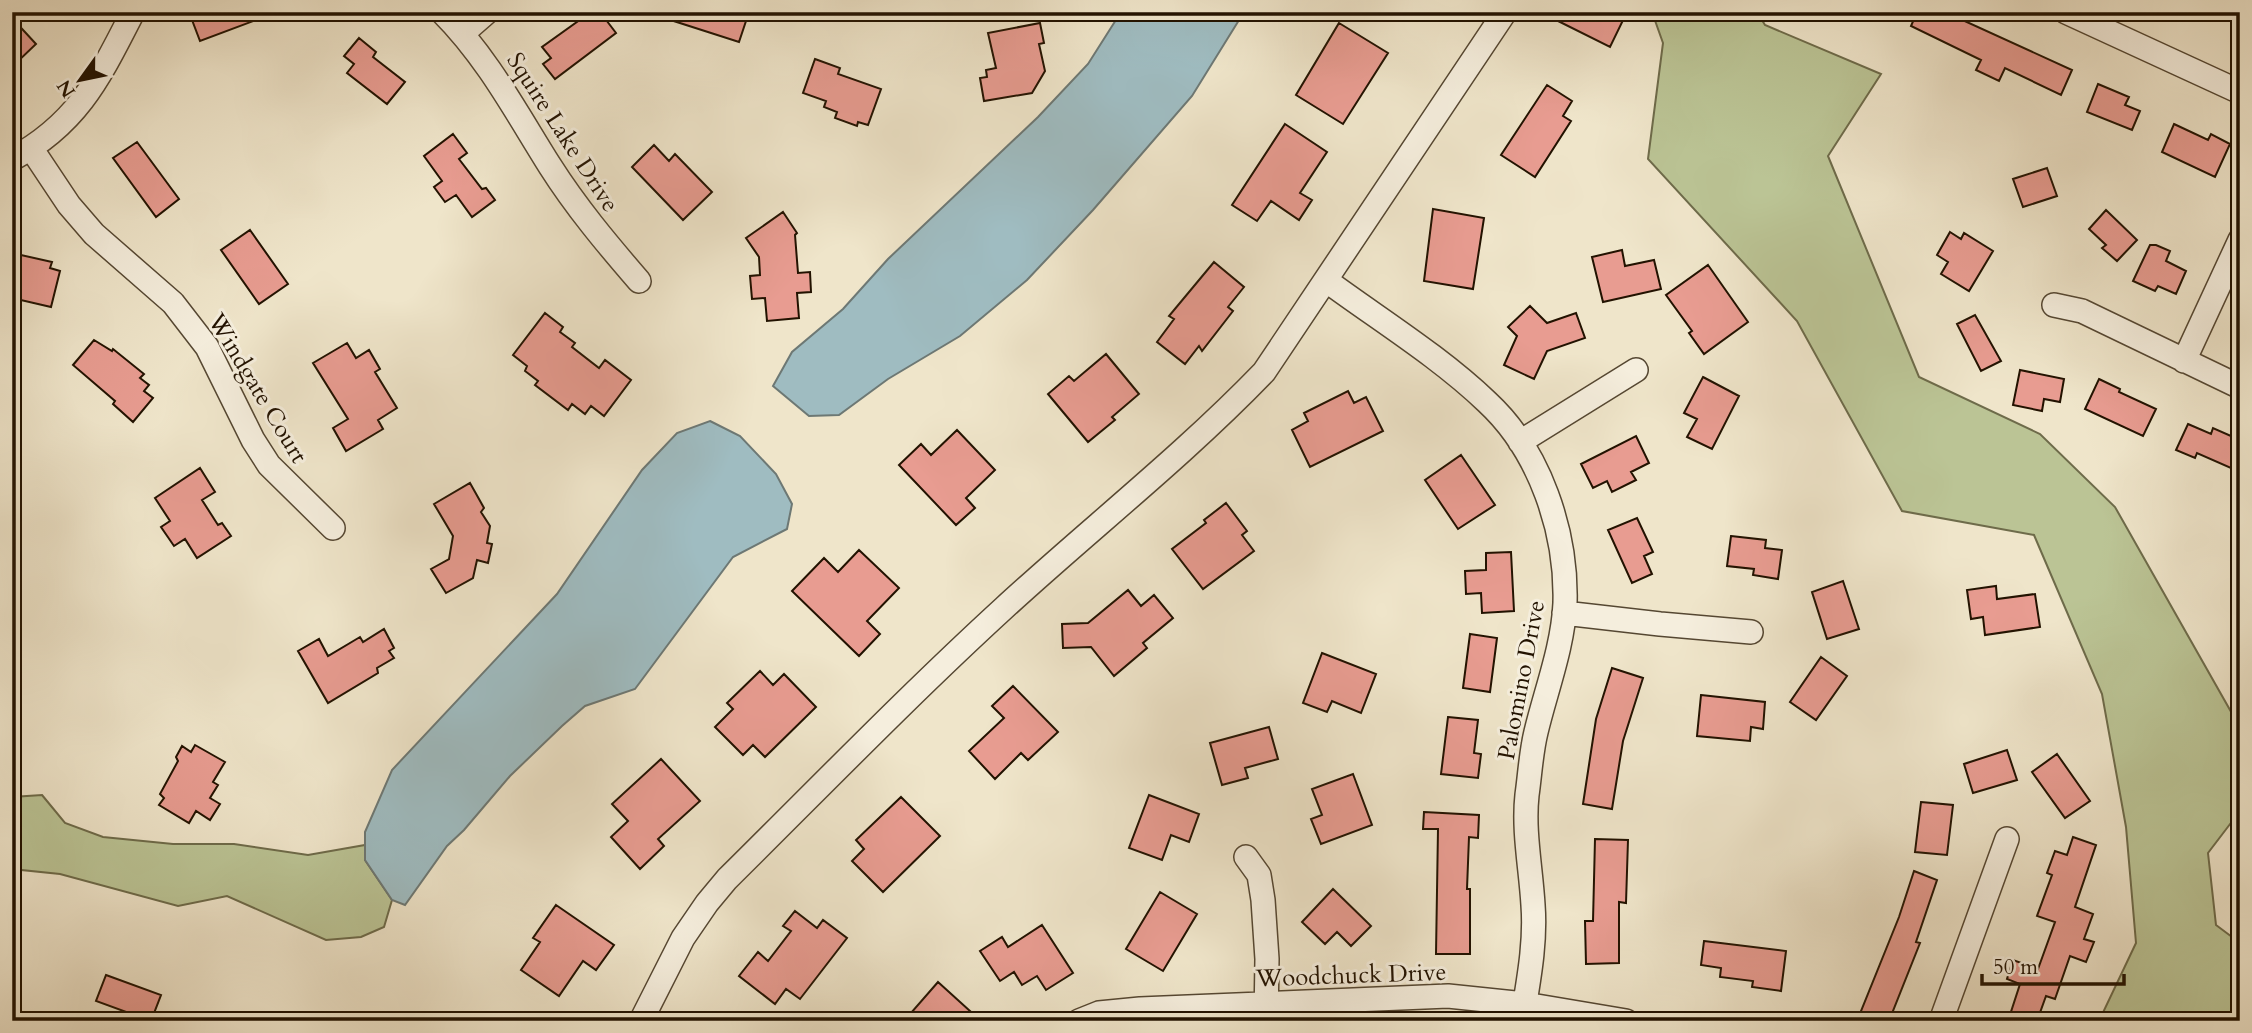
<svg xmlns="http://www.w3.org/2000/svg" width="2252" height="1033" font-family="Cardo,serif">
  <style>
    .green { fill: #bbc495; stroke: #6e6b4a; stroke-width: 2 }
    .water { fill: #9fbcc1; stroke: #6d7874; stroke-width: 2 }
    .building { fill: #e89c91; stroke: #221200; stroke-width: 2 }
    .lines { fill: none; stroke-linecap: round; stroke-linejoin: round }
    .minor-casing { stroke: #554732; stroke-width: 26 }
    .minor { stroke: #f5eedd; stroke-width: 23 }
    .labels { text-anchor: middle; stroke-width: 6; stroke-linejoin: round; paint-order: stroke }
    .street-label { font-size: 24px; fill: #221200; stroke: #f5eedd }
  </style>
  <rect width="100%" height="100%" fill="#efe5ca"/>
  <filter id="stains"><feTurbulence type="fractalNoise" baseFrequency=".00286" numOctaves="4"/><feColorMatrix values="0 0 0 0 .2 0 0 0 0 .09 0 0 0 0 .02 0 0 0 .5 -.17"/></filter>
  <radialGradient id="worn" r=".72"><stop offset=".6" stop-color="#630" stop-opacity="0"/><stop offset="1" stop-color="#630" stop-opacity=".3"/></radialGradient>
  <path class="green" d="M 1652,12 L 1757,12 L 1765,25 L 1881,74 L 1828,156 L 1919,377 L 2040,434 L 2115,507 L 2238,724 L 2240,722 L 2240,811 L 2208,853 L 2216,925 L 2240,943 L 2240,1021 L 2099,1021 L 2136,943 L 2126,827 L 2102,694 L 2034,535 L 1902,511 L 1797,321 L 1648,159 L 1663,43 Z
    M 42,795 L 65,823 L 103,837 L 173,844 L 234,844 L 308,855 L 365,845 L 365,860 L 392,900 L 384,927 L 361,937 L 326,940 L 227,896 L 178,906 L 60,874 L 12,869 L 12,797 Z"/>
  <path class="water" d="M 1121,12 L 1244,12 L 1192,96 L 1093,210 L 1027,280 L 960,336 L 888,379 L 839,415 L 809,416 L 773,386 L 792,352 L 843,309 L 888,259 L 1038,117 L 1088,64 Z
    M 710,421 L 740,436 L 776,474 L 792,504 L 787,529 L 733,557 L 635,689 L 585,706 L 562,726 L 510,776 L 464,830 L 447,846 L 405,905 L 392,900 L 365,860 L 365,832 L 392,770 L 557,594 L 642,470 L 677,433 Z"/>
  <path class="building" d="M 189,12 L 271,12 L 272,14 L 200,41 Z
    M 576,12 L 600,12 L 616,33 L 555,79 L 543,64 L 551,58 L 542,47 L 581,19 Z
    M 656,12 L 749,12 L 739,42 L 655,15 Z
    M 1540,12 L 1627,12 L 1610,47 Z
    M 1917,12 L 1945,12 L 2072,70 L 2061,95 L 2005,68 L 1999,81 L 1976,70 L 1981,60 L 1911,26 Z
    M 12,18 L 36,44 L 12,67 Z
    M 1040,23 L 1044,43 L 1039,44 L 1045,71 L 1032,93 L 984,101 L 980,78 L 987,77 L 986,70 L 996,68 L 988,33 Z
    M 1339,23 L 1388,53 L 1343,124 L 1296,95 Z
    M 359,38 L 376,52 L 373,57 L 405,82 L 387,104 L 347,73 L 354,64 L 344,56 Z
    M 815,59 L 840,68 L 838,74 L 881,89 L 868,125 L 858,122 L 857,126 L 835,118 L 837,112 L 824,107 L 826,101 L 803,93 Z
    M 2098,84 L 2129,97 L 2125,105 L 2140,111 L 2132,130 L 2087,112 Z
    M 1547,85 L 1572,101 L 1563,116 L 1571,121 L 1535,177 L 1501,155 Z
    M 1285,124 L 1327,152 L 1300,193 L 1312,200 L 1299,220 L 1271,201 L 1257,221 L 1232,205 Z
    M 2174,124 L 2208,140 L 2211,134 L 2230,144 L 2215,177 L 2162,152 Z
    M 453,134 L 467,153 L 459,159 L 482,189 L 486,188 L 495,200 L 472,217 L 456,195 L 445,202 L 434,187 L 442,181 L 424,156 Z
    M 137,142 L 179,199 L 156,217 L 113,158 Z
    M 654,145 L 669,161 L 675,154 L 712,192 L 683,220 L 632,167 Z
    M 2047,168 L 2057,196 L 2023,207 L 2013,179 Z
    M 1433,209 L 1484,218 L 1473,289 L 1424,281 Z
    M 2106,210 L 2137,240 L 2117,261 L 2102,248 L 2106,245 L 2089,229 Z
    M 783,212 L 797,233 L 795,235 L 798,273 L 810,272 L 811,292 L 797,293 L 799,318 L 767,321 L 765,298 L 752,299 L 750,276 L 760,275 L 759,257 L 746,238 Z
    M 250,230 L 288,284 L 259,304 L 221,250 Z
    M 1950,232 L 1961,239 L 1964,233 L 1993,251 L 1969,291 L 1941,274 L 1948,262 L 1937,255 Z
    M 2150,245 L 2156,245 L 2170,251 L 2166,261 L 2186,271 L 2176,294 L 2158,286 L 2155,291 L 2133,281 Z
    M 1622,250 L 1625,266 L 1654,260 L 1661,289 L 1603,302 L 1592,257 Z
    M 12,253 L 52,262 L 50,268 L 60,271 L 51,307 L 12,298 Z
    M 1214,262 L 1244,287 L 1228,307 L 1233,311 L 1202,351 L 1199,346 L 1185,364 L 1157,342 L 1174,319 L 1169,316 Z
    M 1708,265 L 1748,322 L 1704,354 L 1689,333 L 1692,331 L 1666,295 Z
    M 1530,306 L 1547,323 L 1576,313 L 1585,338 L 1547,351 L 1534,379 L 1504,365 L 1517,336 L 1508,327 Z
    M 545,313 L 563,327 L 560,332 L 575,343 L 572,347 L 599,368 L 605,360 L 631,380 L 604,416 L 591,406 L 585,414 L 572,404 L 568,410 L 535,385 L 538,381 L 525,371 L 527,366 L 513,355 Z
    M 1975,315 L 2001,361 L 1981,371 L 1957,324 Z
    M 94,340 L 112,351 L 113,349 L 144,374 L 140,378 L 149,385 L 144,391 L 153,398 L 133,422 L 113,404 L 115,401 L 73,365 Z
    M 347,343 L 356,358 L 369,350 L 380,369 L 375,372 L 397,408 L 378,420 L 383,429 L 346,451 L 333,428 L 348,419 L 313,363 Z
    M 1106,354 L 1139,394 L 1112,417 L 1115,420 L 1088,442 L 1048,394 L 1069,376 L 1074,381 Z
    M 2020,370 L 2064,379 L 2060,402 L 2044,399 L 2042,411 L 2013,405 Z
    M 1703,377 L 1739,396 L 1712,449 L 1687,437 L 1697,419 L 1684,413 Z
    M 2099,379 L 2120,389 L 2119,392 L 2156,409 L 2143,436 L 2085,409 Z
    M 1348,391 L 1354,403 L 1366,397 L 1383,431 L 1310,467 L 1292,430 L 1308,421 L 1304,413 Z
    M 2188,424 L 2211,434 L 2213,428 L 2240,440 L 2240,472 L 2197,453 L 2195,458 L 2176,450 Z
    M 957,430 L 995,470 L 966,498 L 975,508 L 956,525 L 899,465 L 921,444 L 931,455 Z
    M 1636,436 L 1649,463 L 1631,472 L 1636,480 L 1612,492 L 1607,481 L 1593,488 L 1581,464 Z
    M 1461,455 L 1495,505 L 1458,529 L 1425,480 Z
    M 200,468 L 215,492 L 202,500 L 218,525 L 222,523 L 231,536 L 197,558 L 185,539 L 174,546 L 161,527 L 170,521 L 155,498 Z
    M 470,483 L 484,508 L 481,512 L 490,526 L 487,543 L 492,544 L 488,563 L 477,560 L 473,578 L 446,593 L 431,569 L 449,559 L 453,536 L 434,504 Z
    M 1226,503 L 1247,531 L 1242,535 L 1254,551 L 1203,589 L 1172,549 L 1206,523 L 1204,520 Z
    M 1637,518 L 1653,552 L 1644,556 L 1652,574 L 1632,583 L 1608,530 Z
    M 1731,536 L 1766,540 L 1765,548 L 1782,550 L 1778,579 L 1753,575 L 1754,569 L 1727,566 Z
    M 859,550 L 899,588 L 867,621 L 880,634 L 859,656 L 792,591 L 824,558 L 838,572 Z
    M 1511,552 L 1514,611 L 1482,613 L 1481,593 L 1466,594 L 1465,571 L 1486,570 L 1486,553 Z
    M 1843,581 L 1859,629 L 1827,639 L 1812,592 Z
    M 1996,586 L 1997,599 L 2035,594 L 2040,627 L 1985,635 L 1983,617 L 1971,619 L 1967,590 Z
    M 1128,590 L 1141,606 L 1154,595 L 1173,618 L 1143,643 L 1147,648 L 1114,676 L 1091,647 L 1063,648 L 1062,624 L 1088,623 Z
    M 384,629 L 394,648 L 389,651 L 394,658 L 377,668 L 378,673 L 328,703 L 298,651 L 319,639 L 328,656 L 360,637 L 363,642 Z
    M 1470,634 L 1497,638 L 1490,692 L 1463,688 Z
    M 1322,653 L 1376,674 L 1361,713 L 1332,701 L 1327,712 L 1303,703 Z
    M 1821,657 L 1847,676 L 1816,720 L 1790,702 Z
    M 1612,668 L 1643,678 L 1623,741 L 1612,809 L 1583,804 L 1596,719 Z
    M 760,671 L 773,685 L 784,674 L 816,707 L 765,757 L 753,745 L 743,755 L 715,727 L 733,709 L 727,703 Z
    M 1013,686 L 1058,732 L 1028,760 L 1021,753 L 995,779 L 969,751 L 1004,718 L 992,706 Z
    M 1701,695 L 1765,702 L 1763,729 L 1751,727 L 1750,741 L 1697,736 Z
    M 1448,717 L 1478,720 L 1474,753 L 1481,754 L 1478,778 L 1441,774 Z
    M 1269,727 L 1278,759 L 1245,768 L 1248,778 L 1222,785 L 1210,743 Z
    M 195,745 L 225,762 L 213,782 L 218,785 L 210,798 L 220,804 L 210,820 L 196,811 L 189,823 L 159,805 L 164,798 L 160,794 L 178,761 L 176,757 L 182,746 L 191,752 Z
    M 2007,750 L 2017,780 L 1973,793 L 1964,764 Z
    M 2057,754 L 2090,801 L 2065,818 L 2032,772 Z
    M 661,759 L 700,801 L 658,839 L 664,846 L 640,869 L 611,837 L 628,821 L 612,804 Z
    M 1353,774 L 1372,825 L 1321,844 L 1311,819 L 1322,815 L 1312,789 Z
    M 1149,795 L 1199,814 L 1189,842 L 1171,835 L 1162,860 L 1129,848 Z
    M 901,797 L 940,836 L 883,892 L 852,861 L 864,849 L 856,840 Z
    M 1921,802 L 1953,805 L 1947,855 L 1915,852 Z
    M 1424,812 L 1479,815 L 1478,838 L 1469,837 L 1467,889 L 1470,889 L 1470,954 L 1436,954 L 1438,829 L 1423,829 Z
    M 2073,837 L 2096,845 L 2075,907 L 2093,914 L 2084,939 L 2094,942 L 2086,962 L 2070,956 L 2055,999 L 2046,996 L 2037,1021 L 2008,1021 L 2020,984 L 2007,979 L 2013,960 L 2038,969 L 2055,922 L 2037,916 L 2052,875 L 2047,873 L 2055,851 L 2067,855 Z
    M 1595,839 L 1628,840 L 1626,903 L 1619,902 L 1619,963 L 1586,964 L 1585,921 L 1593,921 Z
    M 1914,871 L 1937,880 L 1916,942 L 1920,943 L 1889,1021 L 1857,1021 L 1899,917 Z
    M 1333,889 L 1371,926 L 1351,946 L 1337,932 L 1325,944 L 1302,922 Z
    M 1160,892 L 1197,914 L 1163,971 L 1126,949 Z
    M 556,905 L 614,945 L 596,970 L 583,961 L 559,996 L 521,970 L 540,942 L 533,938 Z
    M 795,911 L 817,928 L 823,920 L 847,938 L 800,999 L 786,989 L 775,1004 L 739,976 L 758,952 L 768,961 L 791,931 L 783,926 Z
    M 1042,925 L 1073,973 L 1046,990 L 1037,976 L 1022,985 L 1014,972 L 1000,981 L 980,951 L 1002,937 L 1008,947 Z
    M 1704,941 L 1786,951 L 1781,991 L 1752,987 L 1753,981 L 1720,977 L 1721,968 L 1701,965 Z
    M 106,975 L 161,995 L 151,1021 L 96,1001 Z
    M 938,982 L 981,1021 L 904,1021 Z"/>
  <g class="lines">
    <defs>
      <path id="minor" d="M 442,12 C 487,57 516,112 550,166 C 576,207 607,244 639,281
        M 2066,12 L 2240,92
        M 463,33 L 487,12
        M 31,148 L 69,205 L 94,234 L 173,303 L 207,347 L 253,440 L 269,465 L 333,528
        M 12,159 C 79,123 100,76 133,12
        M 1327,281 C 1380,320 1440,357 1487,402 C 1540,451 1567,532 1565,603 C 1563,647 1546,690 1536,732 C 1531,752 1530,774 1527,795 C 1523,831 1531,869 1533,905 C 1536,944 1528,983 1522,1021
        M 2054,305 L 2082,311 L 2240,387
        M 2184,361 L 2240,240
        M 1520,442 L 1636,370
        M 1564,613 L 1660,624 L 1751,632
        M 1246,857 L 1259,875 L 1263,900 L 1267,959 L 1266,1021
        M 641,1021 L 683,938 L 707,903 L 727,879 C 819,788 909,695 1004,608 C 1090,529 1183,456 1264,372 L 1505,12
        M 1079,1021 L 1099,1013 L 1140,1009 L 1448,996 L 1525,1004 L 1626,1021
        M 1941,1021 L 2007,839"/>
    </defs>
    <use href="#minor" class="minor-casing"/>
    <use href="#minor" class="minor"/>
  </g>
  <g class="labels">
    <g class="street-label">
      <text transform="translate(563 132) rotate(57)" y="8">Squire Lake Drive</text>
      <text transform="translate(258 388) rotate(59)" y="8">Windgate Court</text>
      <text transform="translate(1521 680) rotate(-79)" y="8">Palomino Drive</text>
      <text transform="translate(1351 975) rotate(-2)" y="8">Woodchuck Drive</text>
    </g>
  </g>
  <rect width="2252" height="1033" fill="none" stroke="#efe5ca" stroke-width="42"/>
  <rect x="14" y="14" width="2224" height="1005" fill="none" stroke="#221200" stroke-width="3.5"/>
  <rect x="21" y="21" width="2210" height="991" fill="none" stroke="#221200" stroke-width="2"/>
  <g transform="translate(80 80) rotate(237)" stroke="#f5eedd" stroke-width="5" paint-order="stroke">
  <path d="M0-5L12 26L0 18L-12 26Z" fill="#221200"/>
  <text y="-10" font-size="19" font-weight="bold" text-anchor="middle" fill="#221200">N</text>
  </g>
  <path d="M1982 974v10h142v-10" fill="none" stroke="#221200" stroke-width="3.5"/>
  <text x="1993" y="974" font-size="21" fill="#221200" stroke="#f5eedd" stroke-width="5" paint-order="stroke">50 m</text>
  <rect width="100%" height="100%" filter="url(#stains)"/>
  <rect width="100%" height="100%" fill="url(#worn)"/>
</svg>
